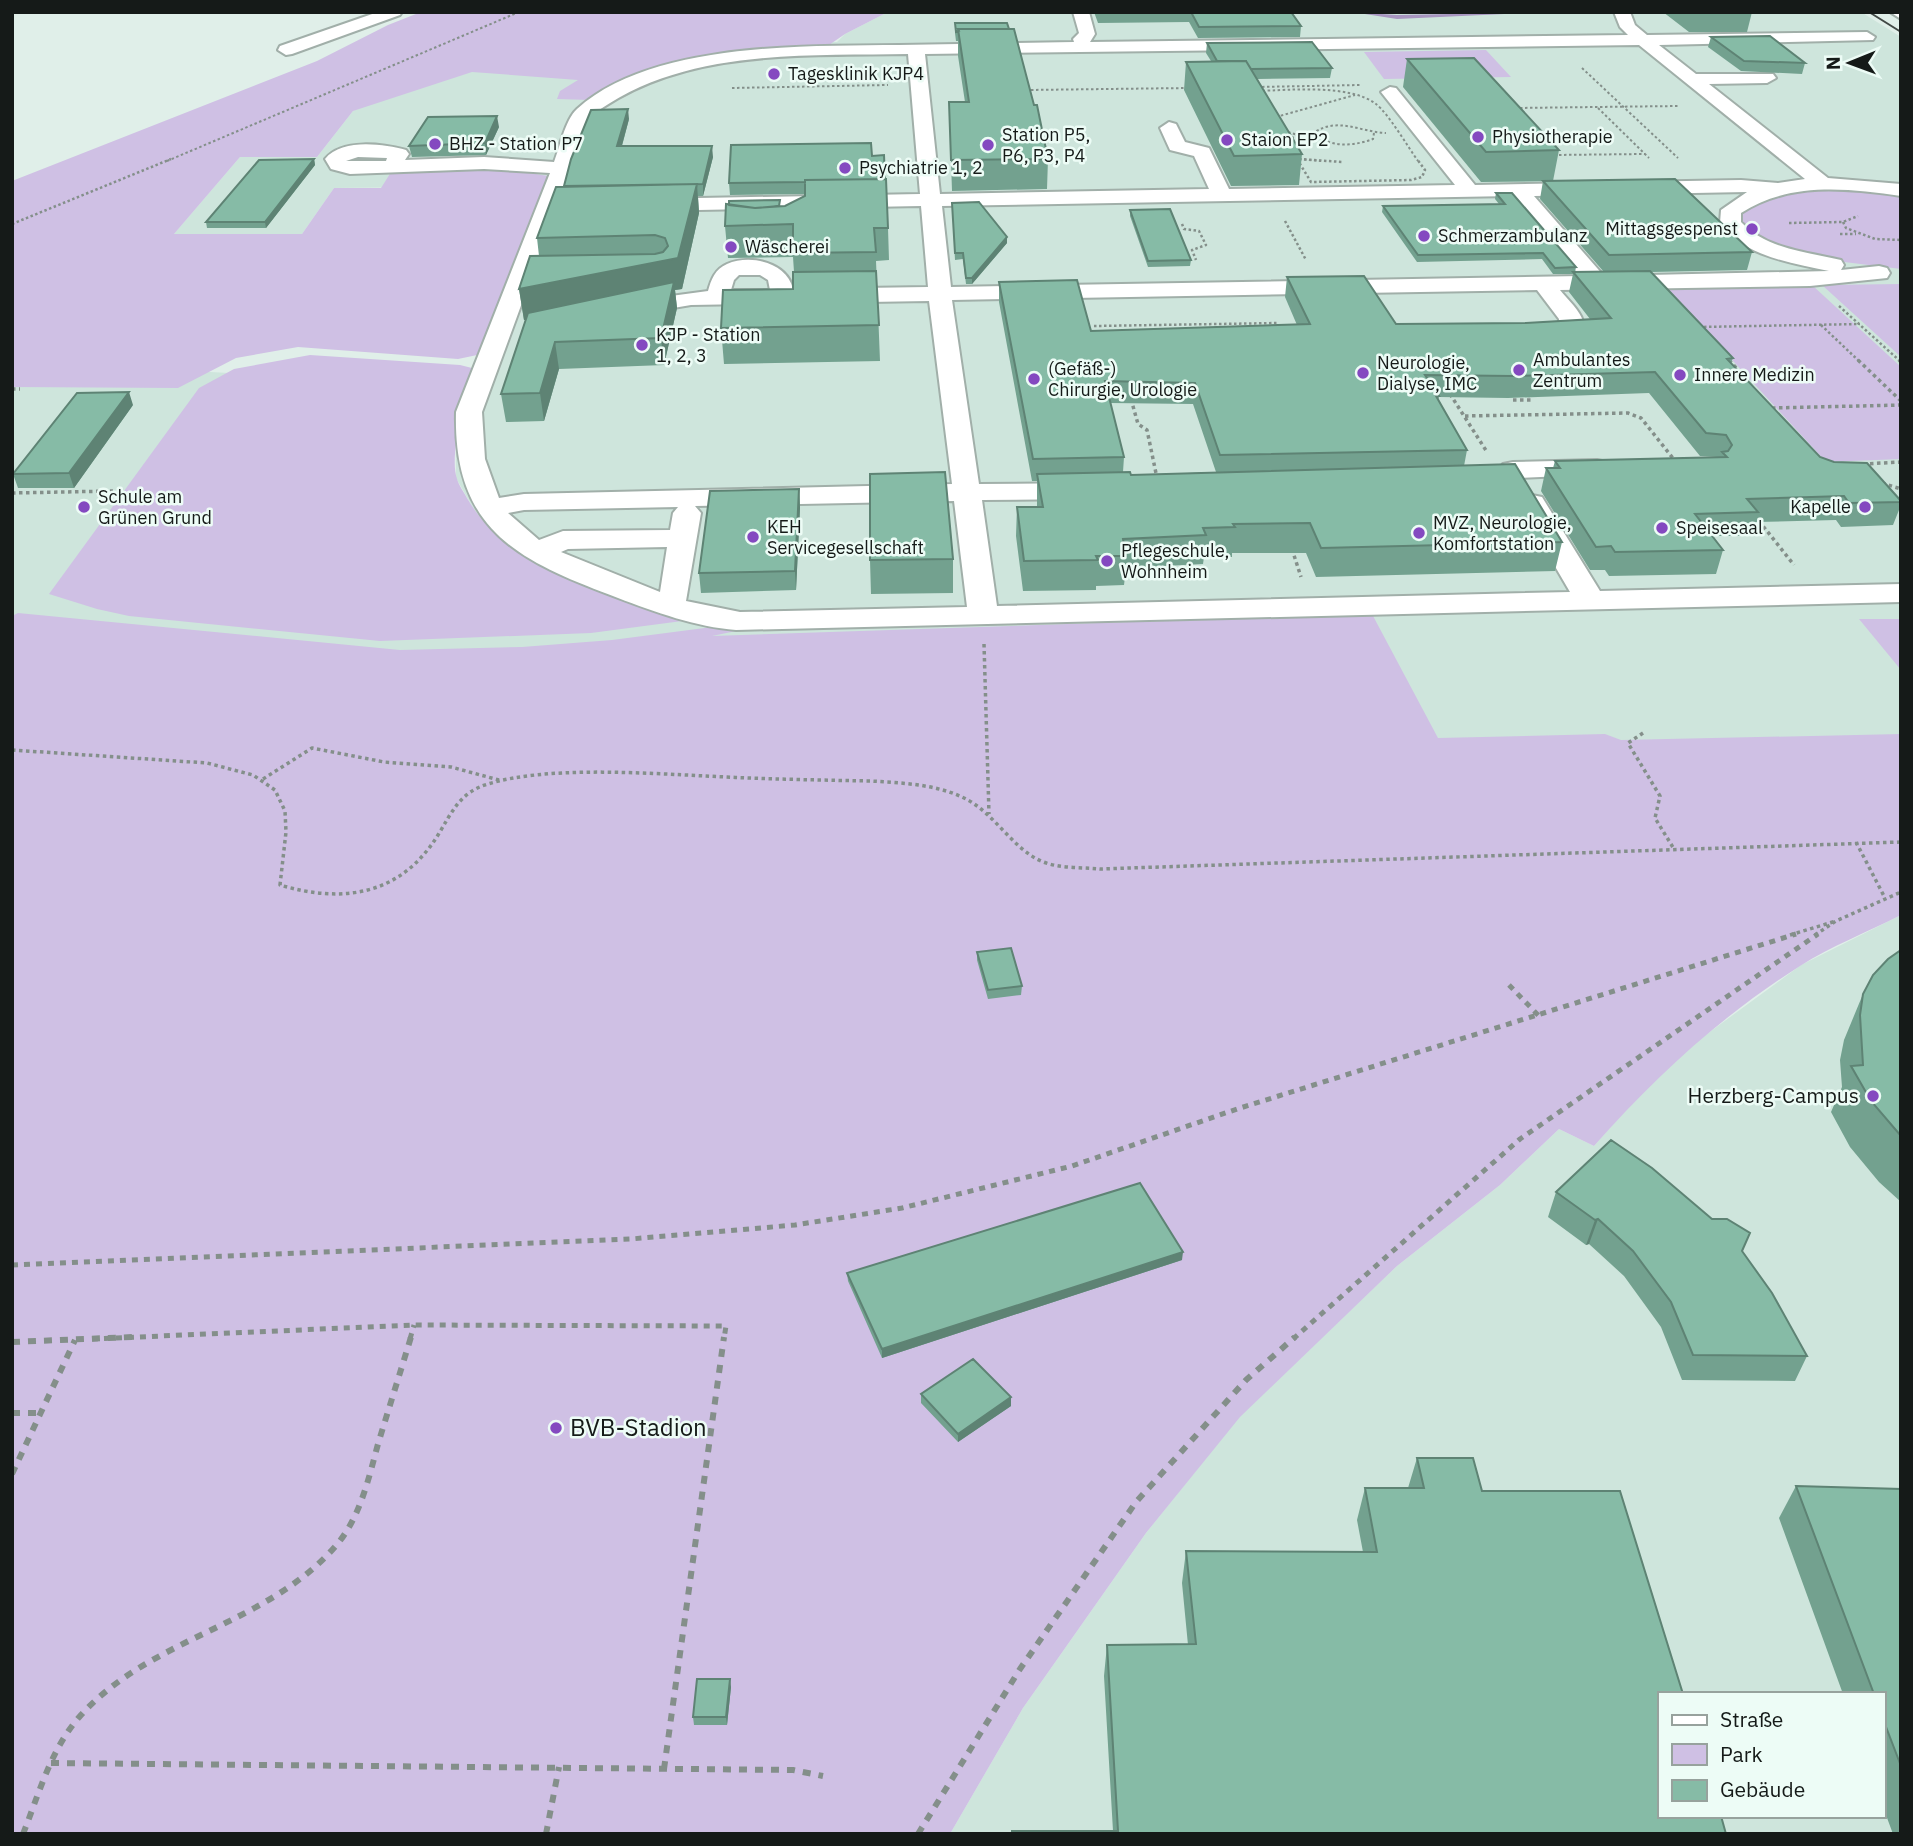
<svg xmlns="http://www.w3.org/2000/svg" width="1913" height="1846" font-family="'IBM Plex Sans',sans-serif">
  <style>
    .built { fill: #cee5dc; fill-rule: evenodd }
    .green { fill: #cfc0e4 }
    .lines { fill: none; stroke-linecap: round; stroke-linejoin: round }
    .stream { fill: #a896c0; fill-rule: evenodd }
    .minor-casing { stroke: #a1afa9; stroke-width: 4 }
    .path-far4 { stroke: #848f8a; stroke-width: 2; stroke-dasharray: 2.5 2.5; stroke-linecap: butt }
    .path-far3 { stroke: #848f8a; stroke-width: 2.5; stroke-dasharray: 2.5 2.5; stroke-linecap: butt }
    .path-far2 { stroke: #848f8a; stroke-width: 3.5; stroke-dasharray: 3.5 3.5; stroke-linecap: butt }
    .path-far1 { stroke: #848f8a; stroke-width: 5; stroke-dasharray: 6 6; stroke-linecap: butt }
    .path { stroke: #848f8a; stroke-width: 6; stroke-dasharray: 8 8; stroke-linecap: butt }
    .minor { fill: #fff; fill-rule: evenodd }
    .tram { stroke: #424946; stroke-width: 2 }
    .wall { fill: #73a18f; fill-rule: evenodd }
    .shaded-wall { fill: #5e8374 }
    .building { fill: #86bba6; stroke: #5e8374; stroke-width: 2 }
    .poi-dot { fill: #8449c0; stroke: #edfcf6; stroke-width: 2.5 }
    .labels { text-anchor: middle; stroke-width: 5; stroke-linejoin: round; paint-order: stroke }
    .far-poi-label { font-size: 18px; fill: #151a18; stroke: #edfcf6; text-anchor: start }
    .poi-label { font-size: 21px; fill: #151a18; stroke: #edfcf6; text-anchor: end }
    .near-poi-label { font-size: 24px; fill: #151a18; stroke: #edfcf6; text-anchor: start }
  </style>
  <rect width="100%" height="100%" fill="#e0efe9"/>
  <path class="built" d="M 888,12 L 1861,12 L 1901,37 L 1901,805 L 12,696 L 12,342 L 83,365 L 281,376 L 72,588 L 629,600 L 581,584 L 509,547 L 476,513 L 456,478 L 456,448 L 464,406 L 543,186 L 334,188 L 302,234 L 173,235 L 240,157 L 317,157 L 353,111 L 467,48 L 837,42 L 845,34 Z
    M 1901,915 L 1901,1834 L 950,1834 L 1023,1708 L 1146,1533 L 1239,1417 L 1397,1266 L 1500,1185 L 1559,1129 L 1594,1146 L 1638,1096 L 1692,1045 L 1801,965 ZM 1659,1694 L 1883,1694 L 1883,1816 L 1659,1816 Z"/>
  <path class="green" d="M 421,12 L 888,12 L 845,34 L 829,45 L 742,54 L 590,100 L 557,99 L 560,91 L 578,80 L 472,72 L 353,111 L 317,157 L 240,157 L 174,234 L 302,234 L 334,188 L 381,188 L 393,169 L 492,167 L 548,176 L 482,354 L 458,359 L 298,347 L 236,358 L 178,388 L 12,387 L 12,181 L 317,61 L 388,25 Z
    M 1486,50 L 1511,77 L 1384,79 L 1364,52 Z
    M 1834,190 L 1901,194 L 1901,269 L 1820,259 L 1774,247 L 1739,225 L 1741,209 C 1766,192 1804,191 1834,190 Z
    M 1901,284 L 1901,357 L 1822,285 Z
    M 1812,285 L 1901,367 L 1901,459 L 1826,462 L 1666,288 Z
    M 310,355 L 460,365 L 476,369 C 468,395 448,453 457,479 C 459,486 464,492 467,498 C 513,577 622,599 705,618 L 591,633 L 380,641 L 129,616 L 97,609 L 49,594 L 199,388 L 234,369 Z
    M 18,613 L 400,650 L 522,647 L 612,640 L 720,626 L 765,625 L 712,636 L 1372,614 L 1438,738 L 1605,734 L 1621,740 L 1901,734 L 1901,915 C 1868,932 1831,946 1800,966 C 1721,1016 1656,1076 1594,1146 L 1559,1129 L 1500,1185 L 1397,1266 L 1240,1417 L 1146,1533 L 1023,1708 L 950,1834 L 12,1834 L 12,616 Z
    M 1859,619 L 1901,619 L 1901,670 Z"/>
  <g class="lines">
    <path class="stream" d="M 1352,12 L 1397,15 L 1546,12 L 1397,19 Z"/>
    <defs>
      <path id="minor" d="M 378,12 L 402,12 L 400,15 L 292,54 L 286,55 L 278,50 L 280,46 Z
        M 1073,12 L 1089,12 L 1095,34 L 1090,42 L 1628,35 L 1620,27 L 1614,12 L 1630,12 L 1635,25 L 1647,35 L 1867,32 L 1875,37 L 1873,40 L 1659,45 L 1696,74 L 1773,74 L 1776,78 L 1767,83 L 1709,84 L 1828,178 L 1901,184 L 1901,196 C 1846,188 1789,182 1741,213 L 1741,222 C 1766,249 1807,252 1841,260 L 1844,265 L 1841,270 L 1879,266 L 1887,268 L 1890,273 L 1887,278 L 1810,286 L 1560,290 C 1567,299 1581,311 1583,322 C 1586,344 1532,340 1519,337 L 1515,332 L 1519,327 L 1559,324 L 1559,319 L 1537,290 L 952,300 L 979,484 L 1089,483 L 1099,485 L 1103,491 L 1099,497 L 1089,499 L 982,500 L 997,606 L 1570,592 L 1518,503 L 1522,497 L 1532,495 L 1542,497 L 1600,591 L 1901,584 L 1901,602 L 736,630 C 696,627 655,612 618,598 C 519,561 453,531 456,412 L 550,173 L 484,169 L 350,174 L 331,169 L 325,159 C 342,138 383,144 406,150 L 409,154 L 405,160 L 484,157 L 554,162 C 560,147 565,120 577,109 C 651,42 805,46 899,45 C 957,44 1015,43 1074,42 L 1073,39 L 1079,33 ZM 1639,45 L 1805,179 L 1778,183 L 1741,180 L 1475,185 L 1396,88 L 1390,87 L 1381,92 L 1455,185 L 1229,189 L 1209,148 L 1185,142 L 1176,124 L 1169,122 L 1160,128 L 1170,150 L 1194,156 L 1209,189 L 940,194 L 925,54 ZM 908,54 L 920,194 L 646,199 L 639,201 L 636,205 L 639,209 L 646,211 L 921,206 L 928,287 L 793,289 C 787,262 750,254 727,264 C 715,269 711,280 708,291 L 626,302 L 618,304 L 614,309 L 618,314 L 626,316 L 691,305 L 929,301 L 952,484 L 524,494 L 499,498 L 485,459 L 482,412 L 590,117 C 679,48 802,56 908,54 ZM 358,157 L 387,158 L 386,161 L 346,161 ZM 1747,192 L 1721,210 L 1720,223 C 1743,256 1791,263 1829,271 L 1604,276 L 1534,196 ZM 1512,196 L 1580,276 L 951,287 L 942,206 ZM 739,275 L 760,275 L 768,280 L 770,290 L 731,290 L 734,280 ZM 954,501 L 967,607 L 740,612 L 686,601 L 701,513 L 695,506 ZM 678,507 L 673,513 L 670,530 L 563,531 L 539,540 L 508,513 L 524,510 ZM 667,547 L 660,592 L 561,552 L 568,549 Z
        M 1890,12 L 1901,12 L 1901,19 Z
        M 1597,460 L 1607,462 L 1611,468 L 1607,474 L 1521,478 C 1513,489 1508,491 1494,488 L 1490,482 L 1503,464 L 1513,462 Z"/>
    </defs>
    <use href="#minor" class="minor-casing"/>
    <path class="path-far4" d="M 1582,68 L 1678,158
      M 1257,87 L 1360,85
      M 732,88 L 888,85
      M 1026,90 L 1189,88
      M 1515,108 L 1678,106
      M 1598,108 L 1649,158
      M 1276,117 L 1355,95
      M 1374,133 L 1373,139 C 1354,146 1329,149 1315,132 C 1338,117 1361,132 1386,133
      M 1296,135 L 1315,135
      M 1554,155 L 1645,154
      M 1299,159 L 1321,161
      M 167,161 L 519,12
      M 1298,161 L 1286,140 L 1298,135 L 1281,130 L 1258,91 C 1290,90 1350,84 1376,104 C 1388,113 1408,147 1418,161"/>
    <path class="path-far3" d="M 1297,159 L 1311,182 L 1411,180 L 1422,177 L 1425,170 L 1417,159
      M 1299,159 L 1342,162
      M 1285,221 L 1306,260
      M 1843,222 L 1846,228 L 1875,239 L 1901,240
      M 1789,223 L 1843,222 L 1858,216
      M 12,224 L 171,159
      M 1182,224 L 1184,229 L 1199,231 L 1206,245 L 1192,250 L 1196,260
      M 1840,234 L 1856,234
      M 1839,306 L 1901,362
      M 1821,325 L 1860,362
      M 1094,326 L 1278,323
      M 1699,327 L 1860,324
      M 1728,359 L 1731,362"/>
    <path class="path-far2" d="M 1729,360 L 1748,381
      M 1858,360 L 1901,401
      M 1899,360 L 1901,362
      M 12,389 L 20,389
      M 1450,394 L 1487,452
      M 1131,399 L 1138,424 L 1147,430 L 1157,478
      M 1513,400 L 1531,400 L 1530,397
      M 1772,408 L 1901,405
      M 1465,416 L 1628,413 L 1641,418 L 1676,462
      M 1863,464 L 1901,462
      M 1882,483 L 1901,489
      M 12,493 L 113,491
      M 1759,521 L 1794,565
      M 1292,549 L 1301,577
      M 1195,567 L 1199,579
      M 984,644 L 989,814
      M 1643,733 L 1628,743 L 1660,796 L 1655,818 L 1674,849
      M 12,750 L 207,763 L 253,775 L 275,790 L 285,811 L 286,832 L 280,885 C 344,904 401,895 438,835 C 452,812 460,792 488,784 C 546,766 644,773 706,776 C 761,779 816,780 871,781 C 902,783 937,784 966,799 C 995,814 1012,848 1041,861 C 1059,869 1081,867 1100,869 L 1901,842
      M 263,779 L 312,748 L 384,762 L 451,767 L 499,780
      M 1856,842 L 1885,898
      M 1790,935 L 1836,921
      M 1815,935 L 1836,921 L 1901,892"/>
    <path class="path-far1" d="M 1509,985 L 1539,1016
      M 12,1265 L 631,1239 L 795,1225 L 902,1208 L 1072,1166 L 1237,1109 L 1796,934
      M 92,1339 L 414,1325 L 726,1326 L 724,1339
      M 410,1339 L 414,1325
      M 1293,1339 L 1520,1139 L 1818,934"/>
    <path class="path" d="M 12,1342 L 133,1337
      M 12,1413 L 41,1413
      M 12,1474 L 75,1340
      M 51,1763 L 793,1770 L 823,1776
      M 664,1769 L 724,1337
      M 23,1834 C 39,1794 51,1748 81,1715 C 152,1636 271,1625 339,1542 C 361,1514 369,1477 378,1444 C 389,1408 400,1373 411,1337
      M 546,1834 L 559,1767
      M 918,1834 L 1020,1669 L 1136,1502 L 1246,1380 L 1295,1337"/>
    <use href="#minor" class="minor"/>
    <path class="tram" d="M 1869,12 L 1901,32"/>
  </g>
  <path class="wall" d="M 1094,12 L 1291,12 L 1301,26 L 1300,37 L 1198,38 L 1189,22 L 1098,23 Z
    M 1663,12 L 1752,12 L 1747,32 L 1689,32 Z
    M 955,23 L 1048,159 L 1047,189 L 952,191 L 949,102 L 965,102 L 958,56 L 958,41 L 956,41 L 955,33 Z
    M 1711,37 L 1805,63 L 1802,74 L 1741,71 L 1708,47 Z
    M 1207,43 L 1332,68 L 1330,78 L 1257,79 L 1302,154 L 1299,185 L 1231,186 L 1184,90 L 1186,62 L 1211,61 L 1206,53 Z
    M 1407,59 L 1559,150 L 1553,181 L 1481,182 L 1403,87 Z
    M 629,119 L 622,146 L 713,157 L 703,196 L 698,196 L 699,213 L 682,289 L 675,290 L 677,308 L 664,365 L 559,369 L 544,421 L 506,422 L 501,394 L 526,320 L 524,320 L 519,289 L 539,256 L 537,238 L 564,186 Z
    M 499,127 L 486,155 L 412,157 L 409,146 Z
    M 872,156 L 888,228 L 889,260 L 876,261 L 880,361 L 724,364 L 721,328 L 793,289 L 794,272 L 793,257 L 728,258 L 725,226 L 781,206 L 785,206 L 805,196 L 805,194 L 730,195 L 729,183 Z
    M 314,159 L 315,165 L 266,228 L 207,228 L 206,222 Z
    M 1543,181 L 1752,252 L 1747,270 L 1651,272 L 1733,358 L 1731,363 L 1820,457 L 1901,501 L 1901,505 L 1893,525 L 1841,527 L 1836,520 L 1756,522 L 1751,536 L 1713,536 L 1723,550 L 1716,574 L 1609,576 L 1605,570 L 1590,570 L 1541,491 L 1546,468 L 1553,468 L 1555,461 L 1720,457 L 1700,456 L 1649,393 L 1508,398 L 1439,397 L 1438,401 L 1467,450 L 1464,466 L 1562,542 L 1555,571 L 1316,577 L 1306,553 L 1232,553 L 1232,557 L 1204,557 L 1203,564 L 1126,568 L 1124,585 L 1096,586 L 1096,590 L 1023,591 L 1016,536 L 1017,507 L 1037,507 L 1037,481 L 1032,481 L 999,302 L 999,282 L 1091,331 L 1297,325 L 1285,297 L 1287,277 L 1396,324 L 1526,323 L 1590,319 L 1569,292 L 1573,274 L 1553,274 L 1542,259 L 1417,262 L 1382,212 L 1383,206 L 1499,204 L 1495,199 L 1496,193 L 1576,267 L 1575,272 L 1604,272 L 1540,199 ZM 1110,403 L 1193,404 L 1216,472 L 1131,475 L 1123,472 L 1124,457 Z
    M 952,203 L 1007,237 L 1007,243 L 972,284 L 966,284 L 963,259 L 955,260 Z
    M 1130,210 L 1191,260 L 1190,266 L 1148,267 L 1130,216 Z
    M 133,405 L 74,488 L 18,488 L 13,474 Z
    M 799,489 L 800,508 L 796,590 L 701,593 L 699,573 Z
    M 953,559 L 953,593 L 871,594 L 870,560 Z
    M 1901,950 L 1901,1202 L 1879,1182 L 1850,1147 L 1831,1112 L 1842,1087 L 1840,1060 L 1844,1040 L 1863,994 Z
    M 977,952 L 1022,986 L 1021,995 L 988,999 L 977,960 Z
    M 1556,1192 L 1742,1251 L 1807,1356 L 1795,1381 L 1682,1380 L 1661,1327 L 1624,1276 L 1589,1244 L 1586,1245 L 1548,1217 Z
    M 1182,1260 L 882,1358 L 848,1281 L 847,1273 Z
    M 921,1394 L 1011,1397 L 1011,1406 L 958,1442 L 921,1403 Z
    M 1417,1458 L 1482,1491 L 1726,1834 L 1113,1831 L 1104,1676 L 1107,1645 L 1188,1645 L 1182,1583 L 1186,1551 L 1363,1552 L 1357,1520 L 1365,1488 L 1408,1488 Z
    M 1796,1486 L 1901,1489 L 1901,1834 L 1893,1834 L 1883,1807 L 1883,1694 L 1843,1694 L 1779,1518 Z
    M 731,1687 L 727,1725 L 694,1725 L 693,1717 Z"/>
  <path class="shaded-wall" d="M 628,109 L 629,119 L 619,156 L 617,146 Z
    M 497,116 L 499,127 L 486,155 L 485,143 Z
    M 712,146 L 713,157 L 703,196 L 703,184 Z
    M 314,159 L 315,165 L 266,228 L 265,222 Z
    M 697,184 L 699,213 L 682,289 L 675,290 L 677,308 L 664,365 L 661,338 L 672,291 L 524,320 L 519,289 L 678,258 Z
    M 1007,237 L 1007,243 L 972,284 L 972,278 Z
    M 555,342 L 559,369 L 544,421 L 540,393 Z
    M 129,392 L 133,405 L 74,488 L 69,473 Z
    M 799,489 L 800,508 L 796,590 L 795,571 Z
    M 1598,1219 L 1589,1244 L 1586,1245 L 1595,1220 Z
    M 1183,1252 L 1182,1260 L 882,1358 L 882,1349 Z
    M 1011,1397 L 1011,1406 L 958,1442 L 958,1434 Z
    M 730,1679 L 731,1687 L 727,1725 L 726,1717 Z"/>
  <path class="building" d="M 1191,12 L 1291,12 L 1301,26 L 1199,27 Z
    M 955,23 L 1007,23 L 1009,29 L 958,29 L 959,31 L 956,32 Z
    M 958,29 L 1014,29 L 1034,105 L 1037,105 L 1048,159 L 951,160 L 949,102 L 969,102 Z
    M 1770,36 L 1805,63 L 1744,61 L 1711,37 Z
    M 1312,42 L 1332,68 L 1251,69 L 1246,61 L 1217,61 L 1207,43 Z
    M 1474,58 L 1559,150 L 1486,152 L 1407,59 Z
    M 1246,61 L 1302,154 L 1234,156 L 1186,62 Z
    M 628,109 L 617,146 L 712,146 L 703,184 L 564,186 L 571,159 L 591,110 Z
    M 497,116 L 485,143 L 409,146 L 428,117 Z
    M 871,143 L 872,156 L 884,155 L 885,179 L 805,180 L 805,182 L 729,183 L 731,145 Z
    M 314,159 L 265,222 L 206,222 L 259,160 Z
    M 886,179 L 888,228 L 874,228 L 876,252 L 793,253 L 793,224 L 725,226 L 726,204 L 755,208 L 785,206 L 805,196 L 805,180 Z
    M 1675,179 L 1752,252 L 1609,255 L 1543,181 Z
    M 697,184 L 678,258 L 519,289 L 530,256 L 655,254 L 663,252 L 668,246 L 665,238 L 655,235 L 537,238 L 556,187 Z
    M 1496,193 L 1512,193 L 1576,267 L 1555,268 L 1543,253 L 1418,255 L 1383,206 L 1505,204 Z
    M 780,200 L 779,206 L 755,208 L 729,205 L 729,201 Z
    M 979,202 L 1007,237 L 972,278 L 966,278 L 963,253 L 955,253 L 952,203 Z
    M 1170,209 L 1191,260 L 1148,261 L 1130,210 Z
    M 876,271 L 879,325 L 721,328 L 723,290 L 793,289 L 793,272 Z
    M 1650,271 L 1733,358 L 1727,359 L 1820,457 L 1834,462 L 1867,463 L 1901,501 L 1901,502 L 1849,503 L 1844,496 L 1747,499 L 1758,512 L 1695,514 L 1723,550 L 1615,552 L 1611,546 L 1596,547 L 1546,468 L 1560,468 L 1555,461 L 1727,457 L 1722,452 L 1728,451 L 1732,445 L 1726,435 L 1706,433 L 1655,372 L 1512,376 L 1425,375 L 1439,396 L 1436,396 L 1467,450 L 1220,455 L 1195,383 L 1105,381 L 1124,457 L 1033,459 L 999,282 L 1077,280 L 1091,331 L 1310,324 L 1287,277 L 1364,276 L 1396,324 L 1526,323 L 1611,318 L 1573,272 Z
    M 674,282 L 661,338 L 555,342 L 540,393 L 501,394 L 528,313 Z
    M 129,392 L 69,473 L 13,474 L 77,393 Z
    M 1515,464 L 1562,542 L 1321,548 L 1310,523 L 1233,524 L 1235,527 L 1203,528 L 1206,535 L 1123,539 L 1126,556 L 1096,556 L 1098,560 L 1024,561 L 1017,507 L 1043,507 L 1037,474 L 1130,472 L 1131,475 Z
    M 945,472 L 953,559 L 870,560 L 870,474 Z
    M 799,489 L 795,571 L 699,573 L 710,491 Z
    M 1011,948 L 1022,986 L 988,990 L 977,952 Z
    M 1901,950 L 1901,1136 L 1871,1101 L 1851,1066 L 1863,1065 L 1860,1015 L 1863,994 L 1873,975 L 1888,959 Z
    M 1611,1140 L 1652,1168 L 1712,1219 L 1727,1219 L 1750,1233 L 1742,1251 L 1772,1293 L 1807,1356 L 1693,1355 L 1671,1302 L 1633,1251 L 1598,1219 L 1595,1220 L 1556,1192 Z
    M 1140,1183 L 1183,1252 L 882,1349 L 847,1273 Z
    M 973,1359 L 1011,1397 L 958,1434 L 921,1394 Z
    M 1417,1458 L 1473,1458 L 1482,1491 L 1620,1491 L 1683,1694 L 1659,1694 L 1659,1816 L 1721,1816 L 1726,1834 L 1012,1834 L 1012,1831 L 1118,1831 L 1107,1645 L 1196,1644 L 1186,1551 L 1377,1552 L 1365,1488 L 1424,1488 Z
    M 1796,1486 L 1901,1489 L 1901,1766 L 1883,1719 L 1883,1694 L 1874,1694 Z
    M 697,1679 L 730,1679 L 726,1717 L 693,1717 Z"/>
  <g class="poi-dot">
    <circle cx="774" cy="74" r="7"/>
    <circle cx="1478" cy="137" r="7"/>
    <circle cx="1227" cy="140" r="7"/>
    <circle cx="435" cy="144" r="7"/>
    <circle cx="988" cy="145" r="7"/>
    <circle cx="845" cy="168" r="7"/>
    <circle cx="1752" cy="229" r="7"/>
    <circle cx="1424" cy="236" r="7"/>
    <circle cx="731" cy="247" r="7"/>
    <circle cx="642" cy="345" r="7"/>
    <circle cx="1519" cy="370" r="7"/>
    <circle cx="1363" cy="373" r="7"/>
    <circle cx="1680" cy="375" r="7"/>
    <circle cx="1034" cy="379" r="7"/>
    <circle cx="84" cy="507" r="7"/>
    <circle cx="1865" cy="507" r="7"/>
    <circle cx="1662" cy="528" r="7"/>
    <circle cx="1419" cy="533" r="7"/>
    <circle cx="753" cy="537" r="7"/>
    <circle cx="1107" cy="561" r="7"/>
    <circle cx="1873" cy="1096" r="7"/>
    <circle cx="556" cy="1428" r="7"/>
  </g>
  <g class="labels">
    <g class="far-poi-label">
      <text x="788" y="80">Tagesklinik KJP4</text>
      <text x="1002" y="141">Station P5,<tspan x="1002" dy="21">P6, P3, P4</tspan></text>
      <text x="1492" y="143">Physiotherapie</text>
      <text x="1241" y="146">Staion EP2</text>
      <text x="449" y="150">BHZ - Station P7</text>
      <text x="859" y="174">Psychiatrie 1, 2</text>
      <text x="1738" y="235" text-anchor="end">Mittagsgespenst</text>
      <text x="1438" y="242">Schmerzambulanz</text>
      <text x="745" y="253">Wäscherei</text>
      <text x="656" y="341">KJP - Station<tspan x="656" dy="21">1, 2, 3</tspan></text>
      <text x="1533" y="366">Ambulantes<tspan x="1533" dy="21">Zentrum</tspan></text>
      <text x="1377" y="369">Neurologie,<tspan x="1377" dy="21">Dialyse, IMC</tspan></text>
      <text x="1048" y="375">(Gefäß-)<tspan x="1048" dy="21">Chirurgie, Urologie</tspan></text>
      <text x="1694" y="381">Innere Medizin</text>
      <text x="98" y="503">Schule am<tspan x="98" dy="21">Grünen Grund</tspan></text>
      <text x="1851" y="513" text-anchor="end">Kapelle</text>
      <text x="1433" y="529">MVZ, Neurologie,<tspan x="1433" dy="21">Komfortstation</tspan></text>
      <text x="767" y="533">KEH<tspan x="767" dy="21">Servicegesellschaft</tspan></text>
      <text x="1676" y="534">Speisesaal</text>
      <text x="1121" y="557">Pflegeschule,<tspan x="1121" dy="21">Wohnheim</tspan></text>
    </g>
    <g class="poi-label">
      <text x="1859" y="1103">Herzberg-Campus</text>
    </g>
    <g class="near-poi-label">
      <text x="570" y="1436">BVB-Stadion</text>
    </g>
  </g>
  <rect width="1913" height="1846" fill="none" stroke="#151a18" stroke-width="28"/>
  <rect x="1658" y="1692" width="228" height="126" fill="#edfcf6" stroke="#97a29d" stroke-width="2"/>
  <rect x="1672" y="1715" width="35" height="10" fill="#ffffff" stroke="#97a29d" stroke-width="2"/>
  <text x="1720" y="1727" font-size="21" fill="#151a18">Straße</text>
  <rect x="1672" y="1744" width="35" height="21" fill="#cfc0e4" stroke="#97a29d" stroke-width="2"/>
  <text x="1720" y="1762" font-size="21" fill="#151a18">Park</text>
  <rect x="1672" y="1780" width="35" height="21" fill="#86bba6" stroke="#97a29d" stroke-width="2"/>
  <text x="1720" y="1797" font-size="21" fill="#151a18">Gebäude</text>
  <g transform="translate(1850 63) rotate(269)" stroke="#edfcf6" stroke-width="5" paint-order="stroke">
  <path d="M0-5L12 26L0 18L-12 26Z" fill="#151a18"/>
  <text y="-10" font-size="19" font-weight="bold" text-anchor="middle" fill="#151a18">N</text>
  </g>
</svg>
